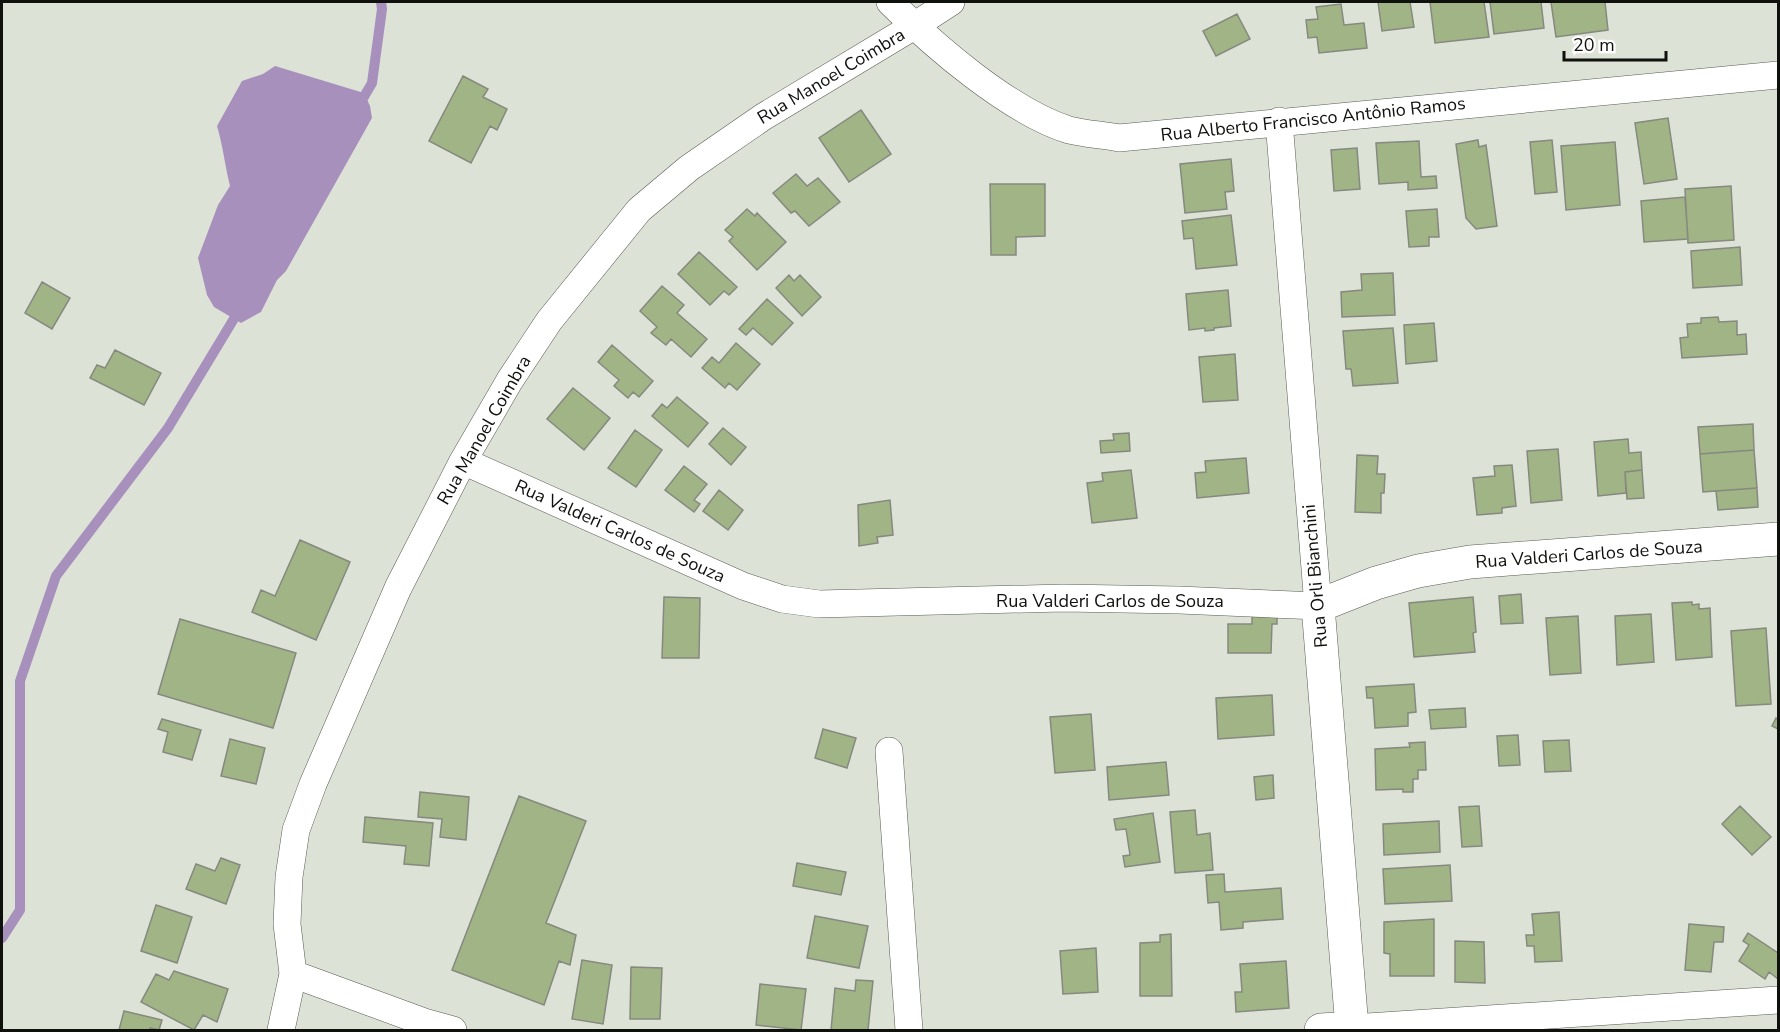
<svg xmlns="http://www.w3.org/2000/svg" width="1780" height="1032" font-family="'Nunito Sans',sans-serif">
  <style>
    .water { fill: #a790bc }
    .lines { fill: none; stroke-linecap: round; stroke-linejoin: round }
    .stream { stroke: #a790bc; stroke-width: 10 }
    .building { fill: #a0b485; stroke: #85897f; stroke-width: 1.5 }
    .minor-casing { stroke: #585c53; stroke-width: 28 }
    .tertiary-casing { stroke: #585c53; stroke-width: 34 }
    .minor { stroke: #fff; stroke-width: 27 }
    .tertiary { stroke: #fff; stroke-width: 33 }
    .labels { text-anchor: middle; stroke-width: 6; stroke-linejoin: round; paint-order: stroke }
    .street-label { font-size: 18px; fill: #0f110d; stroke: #fff }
  </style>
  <rect width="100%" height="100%" fill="#dde2d7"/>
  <path class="water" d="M 275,66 L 364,93 L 370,106 L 372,118 L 286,271 L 277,280 L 261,312 L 241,323 L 214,307 L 207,295 L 198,258 L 218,205 L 230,186 C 225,166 223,146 217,126 L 242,81 L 263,74 Z"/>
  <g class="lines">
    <path class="stream" d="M 358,107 L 372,83 L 382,9 L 381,2
      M 2,938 L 20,910 L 20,681 L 56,576 L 168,428 L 241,307"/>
  </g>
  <path class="building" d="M 1378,2 L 1410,2 L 1414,27 L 1382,31 Z
    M 1430,2 L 1484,2 L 1489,37 L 1435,43 Z
    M 1490,2 L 1541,2 L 1544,28 L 1494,34 Z
    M 1551,2 L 1605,2 L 1608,30 L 1556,37 Z
    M 1341,4 L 1344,25 L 1364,23 L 1367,48 L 1319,53 L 1317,37 L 1308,38 L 1306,20 L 1318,19 L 1316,7 Z
    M 1237,14 L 1250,39 L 1216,56 L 1203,31 Z
    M 463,76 L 488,89 L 483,97 L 507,109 L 497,130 L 490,126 L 471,163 L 429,141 Z
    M 861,110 L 891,154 L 849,182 L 819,138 Z
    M 1668,118 L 1677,179 L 1644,184 L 1635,123 Z
    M 1478,140 L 1479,147 L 1486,145 L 1497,226 L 1476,229 L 1466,218 L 1456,144 Z
    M 1552,140 L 1557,192 L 1535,194 L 1530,142 Z
    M 1419,141 L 1421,177 L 1436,176 L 1437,188 L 1408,190 L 1408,182 L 1379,184 L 1376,143 Z
    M 1615,142 L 1620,205 L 1566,210 L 1561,146 Z
    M 1357,148 L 1360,189 L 1334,191 L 1331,150 Z
    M 1231,159 L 1234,191 L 1225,192 L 1227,209 L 1185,213 L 1180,164 Z
    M 796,174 L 807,186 L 818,178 L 840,202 L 809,226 L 795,211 L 791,213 L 773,193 Z
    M 990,184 L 1045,184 L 1045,236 L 1016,237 L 1016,255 L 991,255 Z
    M 1731,186 L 1734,240 L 1688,243 L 1685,189 Z
    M 1685,197 L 1688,239 L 1644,242 L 1641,201 Z
    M 747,209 L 755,216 L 757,213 L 786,242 L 757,270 L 729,241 L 733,237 L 725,230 Z
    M 1437,209 L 1439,237 L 1429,237 L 1429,246 L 1409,247 L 1406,211 Z
    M 1231,215 L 1237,265 L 1196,269 L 1193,238 L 1184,239 L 1182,221 Z
    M 1740,247 L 1742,285 L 1693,288 L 1691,251 Z
    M 699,252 L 737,287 L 729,295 L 724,291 L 710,305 L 678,274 Z
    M 1393,273 L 1395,315 L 1342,317 L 1341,292 L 1362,290 L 1361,274 Z
    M 789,275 L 794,281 L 800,275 L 821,297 L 802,316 L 776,288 Z
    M 42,282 L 70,298 L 52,329 L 25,313 Z
    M 662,286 L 684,305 L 677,313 L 707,339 L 691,357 L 671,339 L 666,345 L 651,333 L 657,327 L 640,311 Z
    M 1228,290 L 1231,326 L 1214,328 L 1214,330 L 1205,331 L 1205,328 L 1189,330 L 1186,294 Z
    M 767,299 L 793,323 L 772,345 L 753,328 L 746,335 L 739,329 Z
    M 1718,317 L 1719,322 L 1737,321 L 1737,335 L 1746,334 L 1747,354 L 1682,358 L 1680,338 L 1688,337 L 1687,324 L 1701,323 L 1701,318 Z
    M 1434,323 L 1437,361 L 1406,364 L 1404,325 Z
    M 1393,328 L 1398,383 L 1353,386 L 1351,369 L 1346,369 L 1343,331 Z
    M 736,343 L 760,364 L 737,390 L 729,383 L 725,388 L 702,368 L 712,357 L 719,363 Z
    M 612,345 L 653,381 L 639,397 L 633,392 L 628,398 L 614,386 L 619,380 L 598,362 Z
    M 115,350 L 161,373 L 144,405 L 90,378 L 97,365 L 105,368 Z
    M 1235,354 L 1238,400 L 1203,402 L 1199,357 Z
    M 573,388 L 610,418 L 584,450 L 547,419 Z
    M 677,397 L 708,423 L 688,447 L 652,416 L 662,404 L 667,408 Z
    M 1753,424 L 1754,450 L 1700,454 L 1698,427 Z
    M 723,428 L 746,447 L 731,465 L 709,444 Z
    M 635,430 L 662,450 L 636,487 L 608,468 Z
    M 1129,433 L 1130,451 L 1101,453 L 1100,441 L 1114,440 L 1113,434 Z
    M 1628,439 L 1629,453 L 1641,452 L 1642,470 L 1625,472 L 1626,493 L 1598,496 L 1594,442 Z
    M 1558,449 L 1562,500 L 1531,503 L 1527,451 Z
    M 1754,450 L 1757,488 L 1703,492 L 1700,454 Z
    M 1357,455 L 1378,456 L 1377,474 L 1385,474 L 1384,493 L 1381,493 L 1381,513 L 1355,512 Z
    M 1246,458 L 1249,493 L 1197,498 L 1195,473 L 1206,472 L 1205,461 Z
    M 1512,465 L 1516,506 L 1502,508 L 1502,513 L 1477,515 L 1473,478 L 1495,476 L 1494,466 Z
    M 684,466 L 707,484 L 694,500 L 700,504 L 694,512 L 665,490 Z
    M 1131,470 L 1137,518 L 1092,523 L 1087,483 L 1103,481 L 1102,473 Z
    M 1642,470 L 1644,498 L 1627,499 L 1625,472 Z
    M 1757,488 L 1758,507 L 1718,510 L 1716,491 Z
    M 719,490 L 743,510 L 728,530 L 703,511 Z
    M 890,500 L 893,535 L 877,537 L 878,543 L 859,546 L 858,505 Z
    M 300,540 L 350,562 L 316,640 L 252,612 L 261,590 L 275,596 Z
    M 1521,594 L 1523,623 L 1501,624 L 1499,596 Z
    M 664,597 L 700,598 L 699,658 L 662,658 Z
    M 1473,597 L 1476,632 L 1473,633 L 1475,652 L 1414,657 L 1409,603 Z
    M 1692,602 L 1692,605 L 1699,604 L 1699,609 L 1710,608 L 1712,657 L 1676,660 L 1672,603 Z
    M 1252,609 L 1277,609 L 1277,624 L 1272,624 L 1271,653 L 1228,653 L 1228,624 L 1252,624 Z
    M 1651,614 L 1654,662 L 1617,665 L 1615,616 Z
    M 1578,616 L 1581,673 L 1550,675 L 1546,618 Z
    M 180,619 L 296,653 L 273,728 L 158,694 Z
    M 1766,628 L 1771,704 L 1736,706 L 1731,631 Z
    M 1414,684 L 1416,712 L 1408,713 L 1408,726 L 1375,728 L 1373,698 L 1367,698 L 1366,687 Z
    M 1272,695 L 1274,735 L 1218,739 L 1216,698 Z
    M 1465,708 L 1466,727 L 1431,729 L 1429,710 Z
    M 1091,714 L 1095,770 L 1055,773 L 1050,717 Z
    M 1776,718 L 1778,720 L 1778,729 L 1772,726 Z
    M 162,719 L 201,730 L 192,760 L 163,752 L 168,732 L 158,729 Z
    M 823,729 L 856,738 L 847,768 L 815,758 Z
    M 1518,735 L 1520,765 L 1499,766 L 1497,736 Z
    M 230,739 L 265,748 L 256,784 L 221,776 Z
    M 1569,740 L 1571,771 L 1545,772 L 1543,741 Z
    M 1425,742 L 1426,770 L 1418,770 L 1418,779 L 1413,779 L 1413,792 L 1403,792 L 1403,789 L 1376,790 L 1375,749 L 1410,747 L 1409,743 Z
    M 1166,762 L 1169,795 L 1109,800 L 1107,767 Z
    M 1273,775 L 1274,798 L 1256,800 L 1254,777 Z
    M 420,792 L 469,797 L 466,840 L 440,837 L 442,819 L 418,817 Z
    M 519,796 L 586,821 L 546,923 L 576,935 L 570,965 L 559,961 L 544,1005 L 452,970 Z
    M 1479,806 L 1482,846 L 1462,847 L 1459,807 Z
    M 1740,806 L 1771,837 L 1752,855 L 1722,824 Z
    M 1195,810 L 1197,835 L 1210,833 L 1213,870 L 1175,873 L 1170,812 Z
    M 1153,813 L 1160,862 L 1125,867 L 1123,856 L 1130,855 L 1126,829 L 1116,830 L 1114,819 Z
    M 365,817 L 433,823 L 429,866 L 404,864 L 406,846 L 363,842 Z
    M 1439,821 L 1440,852 L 1384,855 L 1383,824 Z
    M 221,858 L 240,865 L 226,904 L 186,889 L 196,864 L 215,871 Z
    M 797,863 L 846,872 L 841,895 L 793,886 Z
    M 1450,865 L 1452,901 L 1385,904 L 1383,869 Z
    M 1224,874 L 1225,892 L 1281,888 L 1283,919 L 1243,922 L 1243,928 L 1221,930 L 1219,902 L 1208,903 L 1206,875 Z
    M 156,905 L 192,917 L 177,963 L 141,951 Z
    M 1559,912 L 1562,961 L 1535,962 L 1534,946 L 1527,946 L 1526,935 L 1534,935 L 1532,914 Z
    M 815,916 L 868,926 L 859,968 L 807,958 Z
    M 1434,919 L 1434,976 L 1390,976 L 1390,954 L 1384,953 L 1384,922 Z
    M 1689,924 L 1724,927 L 1723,942 L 1714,942 L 1711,972 L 1685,970 Z
    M 1748,933 L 1778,953 L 1778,979 L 1769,972 L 1765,979 L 1739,961 L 1749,945 L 1743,941 Z
    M 1171,934 L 1172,996 L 1140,996 L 1140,943 L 1160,942 L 1160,935 Z
    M 1455,941 L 1484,942 L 1485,983 L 1455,982 Z
    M 1096,948 L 1098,992 L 1063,994 L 1060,951 Z
    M 582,960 L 612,965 L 603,1024 L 572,1019 Z
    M 1286,961 L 1289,1008 L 1236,1012 L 1235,992 L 1242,992 L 1240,964 Z
    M 631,967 L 662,968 L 660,1019 L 630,1019 Z
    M 174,971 L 228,989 L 217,1022 L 203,1015 L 194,1030 L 141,1002 L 156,974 L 169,980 Z
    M 856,980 L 873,981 L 868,1030 L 831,1030 L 835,988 L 855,991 Z
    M 760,984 L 806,989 L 801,1030 L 756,1025 Z
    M 124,1011 L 162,1020 L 159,1030 L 150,1028 L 150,1030 L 119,1030 Z"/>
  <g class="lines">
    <defs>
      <path id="minor" d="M 890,2 C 934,46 1009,111 1069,130 C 1085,134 1103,135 1119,138 L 1778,75
        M 463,461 L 743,586 L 782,599 L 819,604 L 1063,598 L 1179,600 L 1318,606 L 1279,121
        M 889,751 L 909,1030
        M 293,974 L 424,1022 L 453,1030
        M 281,1030 L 293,974 L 287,924 L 289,877 L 296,830 L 313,784 L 398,588 L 463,461 L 510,380 L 549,321 L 639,210 L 689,168 L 763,117 L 914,26 L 951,2
        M 1352,1030 L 1352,1028 L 1778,1000"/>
      <path id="tertiary" d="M 1321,1030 L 1352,1028 L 1318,606 L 1376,583 L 1418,571 L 1470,562 L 1778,539"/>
    </defs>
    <use href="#minor" class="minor-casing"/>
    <use href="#tertiary" class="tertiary-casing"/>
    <use href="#minor" class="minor"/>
    <use href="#tertiary" class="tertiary"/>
  </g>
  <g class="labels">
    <g class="street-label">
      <text transform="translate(831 76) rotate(-31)" y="6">Rua Manoel Coimbra</text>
      <text transform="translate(1313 119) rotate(-6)" y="6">Rua Alberto Francisco Antônio Ramos</text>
      <text transform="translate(484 430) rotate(-60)" y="6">Rua Manoel Coimbra</text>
      <text transform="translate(620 531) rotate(24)" y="6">Rua Valderi Carlos de Souza</text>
      <text transform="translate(1589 554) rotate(-4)" y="6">Rua Valderi Carlos de Souza</text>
      <text transform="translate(1315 576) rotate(-95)" y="6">Rua Orli Bianchini</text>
      <text x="1110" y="607">Rua Valderi Carlos de Souza</text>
    </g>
  </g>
  <rect width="1780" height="1032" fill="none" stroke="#0f110d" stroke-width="6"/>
  <path d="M1564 51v9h102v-9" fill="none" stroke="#0f110d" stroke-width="3"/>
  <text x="1573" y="51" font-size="18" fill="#0f110d" stroke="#ffffff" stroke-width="4.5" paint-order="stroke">20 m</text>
</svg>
